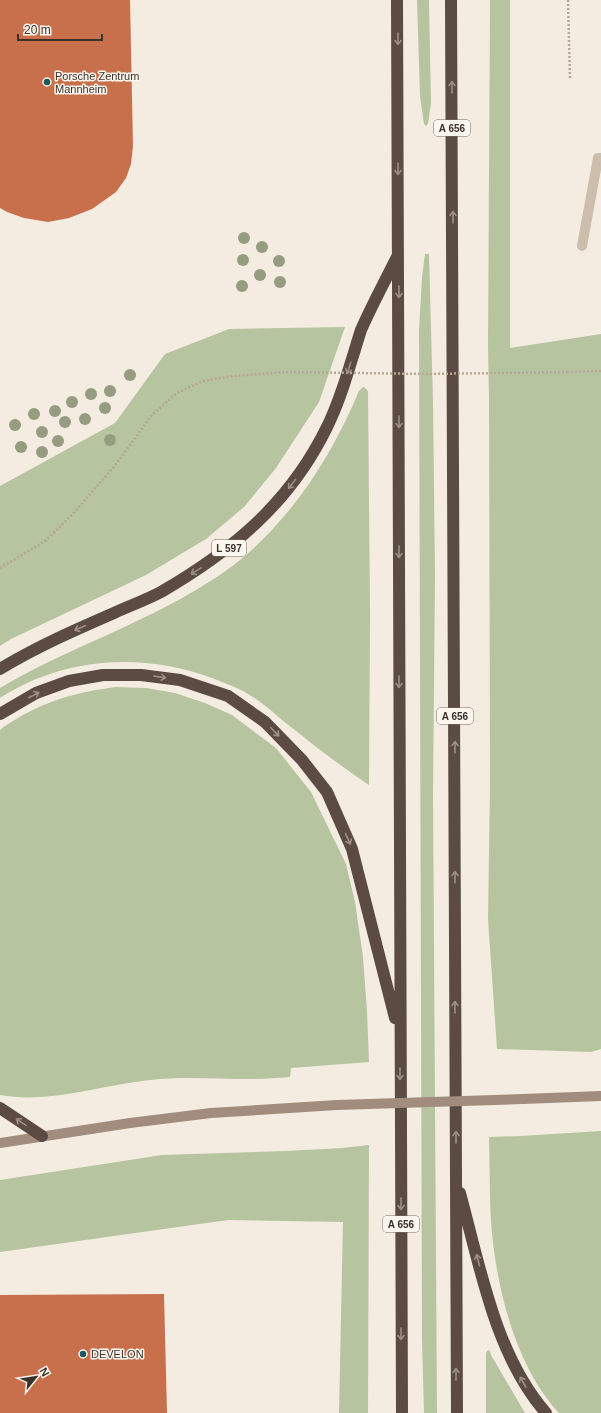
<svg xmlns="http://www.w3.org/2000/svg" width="601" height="1413" font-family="Arial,sans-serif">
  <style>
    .green { fill: #b6c4a0 }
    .building { fill: #c86f4b }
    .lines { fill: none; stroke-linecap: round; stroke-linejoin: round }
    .path { stroke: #b9a796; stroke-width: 2.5; stroke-dasharray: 2 2; stroke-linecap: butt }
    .service { stroke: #cdbdac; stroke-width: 10 }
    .secondary { stroke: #a18c7d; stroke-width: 10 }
    .motorway { stroke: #5c4b42; stroke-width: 12 }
    .path-bridge { stroke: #b9a796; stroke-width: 2.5; stroke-dasharray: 2 2; stroke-linecap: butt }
    .secondary-bridge { stroke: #a18c7d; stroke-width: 10 }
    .tree { fill: #959c7f }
    .oneway { stroke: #9c8f87 }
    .poi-dot { fill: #1f575e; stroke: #fbf6ee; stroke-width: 1.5 }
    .labels { text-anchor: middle; stroke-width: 3; stroke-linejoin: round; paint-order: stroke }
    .shield { fill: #fbf6ee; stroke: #756c66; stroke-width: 1 }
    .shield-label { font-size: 10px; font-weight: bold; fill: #3b312b }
    .poi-label { font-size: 11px; fill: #3b312b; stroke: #fbf6ee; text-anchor: start }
  </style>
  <rect width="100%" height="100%" fill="#f4ece1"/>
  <path class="green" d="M 417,0 L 429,0 L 431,103 L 428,124 L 426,126 L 424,124 L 420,96 Z
    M 490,0 L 510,0 L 510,348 L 601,334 L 601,1049 L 591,1052 L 497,1049 L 488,919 L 490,782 L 489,398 L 488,346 Z
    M 425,254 L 429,254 L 433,402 L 435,575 L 433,794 L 437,1413 L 424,1413 L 422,1338 L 419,331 L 422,277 Z
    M 345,327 L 319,402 L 276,468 L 244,507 L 206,539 L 146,575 L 11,639 L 0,646 L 0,486 L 115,423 L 165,354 L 229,329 Z
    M 364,387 L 368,391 L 370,613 L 369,785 C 342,767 316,747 291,727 C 277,716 264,703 248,694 C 237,687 224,683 212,678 C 141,652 64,657 0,698 L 0,688 C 45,661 94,642 141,619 C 174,604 218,579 245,556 C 297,510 332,455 359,391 L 362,388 Z
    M 115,687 L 146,688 L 175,693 L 205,703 L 232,715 L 276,748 L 311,792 L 346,864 L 355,902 L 363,957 L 367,1011 L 369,1062 L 291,1068 L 290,1077 C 277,1078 264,1079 251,1079 C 217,1079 184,1076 150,1080 C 101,1085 50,1104 0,1095 L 0,730 C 5,725 12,722 18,718 C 50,699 80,692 115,687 Z
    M 601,1131 L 601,1413 L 559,1413 C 519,1370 500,1301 493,1243 C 489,1208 490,1172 489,1137 L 521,1136 Z
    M 369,1145 L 368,1413 L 339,1413 L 343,1222 L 228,1220 L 0,1252 L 0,1180 L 162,1155 L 286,1151 L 342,1148 Z
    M 488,1350 L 490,1351 L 491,1355 L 525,1413 L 486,1413 L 486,1353 Z"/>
  <path class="building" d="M 0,0 L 130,0 L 133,146 L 131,164 L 126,178 L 116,192 L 92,209 L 69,218 L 48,222 L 24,218 L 7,212 L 0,208 Z
    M 164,1294 L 167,1413 L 0,1413 L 0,1295 Z"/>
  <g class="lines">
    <path class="path" d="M 568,0 L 570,79
      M 567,372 L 601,371
      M 0,568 L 45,541 L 70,517 L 117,463 L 151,416 L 177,393 L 203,381 L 233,376 L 286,372"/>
    <path class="service" d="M 582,246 L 598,158 L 601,158"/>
    <path class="secondary" d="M 523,1099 L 601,1096
      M 0,1143 L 130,1123 L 211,1113 L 337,1105"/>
    <path class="motorway" d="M 397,0 L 402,1413
      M 451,0 L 457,1413
      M 0,669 C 36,647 75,630 114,613 C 129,606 146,600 161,592 C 233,550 290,503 327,427 C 338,405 345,382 352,359 C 355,350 358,339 361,330 C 372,305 385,281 397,257
      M 0,714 L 36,693 L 69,681 L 103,675 L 141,675 L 180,680 L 228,696 L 265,722 L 302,760 L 327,792 L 352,849 L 395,1018
      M 0,1108 L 42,1136
      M 460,1193 C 480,1266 495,1355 546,1413"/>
    <path class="path-bridge" d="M 286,372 L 427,374 L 567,372"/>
    <path class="secondary-bridge" d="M 337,1105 L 523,1099"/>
  </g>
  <g class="tree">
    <circle cx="244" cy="238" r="6"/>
    <circle cx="262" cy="247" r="6"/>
    <circle cx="243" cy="260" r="6"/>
    <circle cx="279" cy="261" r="6"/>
    <circle cx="260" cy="275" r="6"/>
    <circle cx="280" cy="282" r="6"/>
    <circle cx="242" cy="286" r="6"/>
    <circle cx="130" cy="375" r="6"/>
    <circle cx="110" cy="391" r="6"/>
    <circle cx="91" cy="394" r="6"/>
    <circle cx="72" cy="402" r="6"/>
    <circle cx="105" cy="408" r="6"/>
    <circle cx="55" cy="411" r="6"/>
    <circle cx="34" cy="414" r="6"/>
    <circle cx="85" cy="419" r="6"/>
    <circle cx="65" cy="422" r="6"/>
    <circle cx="15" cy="425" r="6"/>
    <circle cx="42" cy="432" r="6"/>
    <circle cx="110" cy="440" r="6"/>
    <circle cx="58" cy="441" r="6"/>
    <circle cx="21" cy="447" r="6"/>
    <circle cx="42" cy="452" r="6"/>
  </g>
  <defs><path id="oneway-shaft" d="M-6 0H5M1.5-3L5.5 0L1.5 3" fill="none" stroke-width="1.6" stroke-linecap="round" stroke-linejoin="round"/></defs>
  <g class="oneway">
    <use href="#oneway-shaft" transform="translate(398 39) rotate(90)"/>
    <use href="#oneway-shaft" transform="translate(452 87) rotate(-90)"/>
    <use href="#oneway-shaft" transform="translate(398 169) rotate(90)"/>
    <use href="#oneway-shaft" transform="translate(453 217) rotate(-90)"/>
    <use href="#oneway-shaft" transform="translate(399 292) rotate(90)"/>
    <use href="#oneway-shaft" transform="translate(349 368) rotate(107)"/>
    <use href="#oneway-shaft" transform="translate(399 422) rotate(90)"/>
    <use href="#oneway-shaft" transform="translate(292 484) rotate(128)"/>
    <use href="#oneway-shaft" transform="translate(399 552) rotate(90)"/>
    <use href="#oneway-shaft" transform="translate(196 571) rotate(149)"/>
    <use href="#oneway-shaft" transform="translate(80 628) rotate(156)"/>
    <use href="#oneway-shaft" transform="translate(160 677) rotate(8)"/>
    <use href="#oneway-shaft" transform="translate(399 682) rotate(90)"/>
    <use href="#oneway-shaft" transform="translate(34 695) rotate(-27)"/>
    <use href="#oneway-shaft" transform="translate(275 732) rotate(46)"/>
    <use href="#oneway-shaft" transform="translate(455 747) rotate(-90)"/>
    <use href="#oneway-shaft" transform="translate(348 839) rotate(66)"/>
    <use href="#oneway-shaft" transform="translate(455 877) rotate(-90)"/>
    <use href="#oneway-shaft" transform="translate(455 1007) rotate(-90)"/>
    <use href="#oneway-shaft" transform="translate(400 1074) rotate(90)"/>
    <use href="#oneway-shaft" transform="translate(21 1122) rotate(-146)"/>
    <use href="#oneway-shaft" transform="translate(456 1137) rotate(-90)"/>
    <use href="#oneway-shaft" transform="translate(401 1204) rotate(90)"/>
    <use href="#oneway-shaft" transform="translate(478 1260) rotate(-105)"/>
    <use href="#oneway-shaft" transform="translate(401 1334) rotate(90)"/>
    <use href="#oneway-shaft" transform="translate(456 1374) rotate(-90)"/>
    <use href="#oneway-shaft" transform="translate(523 1382) rotate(-119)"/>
  </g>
  <g class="poi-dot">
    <circle cx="47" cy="82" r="4"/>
    <circle cx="83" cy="1354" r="4"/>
  </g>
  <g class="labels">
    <g class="shield">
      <rect x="434" y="120" width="36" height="16" rx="3"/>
      <rect x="212" y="540" width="34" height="16" rx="3"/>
      <rect x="437" y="708" width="36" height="16" rx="3"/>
      <rect x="383" y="1216" width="36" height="16" rx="3"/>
    </g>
    <g class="shield-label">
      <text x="452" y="132">A 656</text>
      <text x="229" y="552">L 597</text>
      <text x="455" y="720">A 656</text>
      <text x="401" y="1228">A 656</text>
    </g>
    <g class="poi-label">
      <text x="55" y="80">Porsche Zentrum<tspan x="55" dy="13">Mannheim</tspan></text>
      <text x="91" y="1358">DEVELON</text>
    </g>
  </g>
  <g transform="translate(36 1377) rotate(60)" stroke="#fbf6ee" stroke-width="3" paint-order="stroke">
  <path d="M0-3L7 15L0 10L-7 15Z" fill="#3b312b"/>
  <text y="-6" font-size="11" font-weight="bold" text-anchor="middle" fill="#3b312b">N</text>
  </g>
  <path d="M18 34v6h84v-6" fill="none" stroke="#3b312b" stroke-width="2"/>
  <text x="24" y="34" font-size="12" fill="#3b312b" stroke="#fbf6ee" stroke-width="3" paint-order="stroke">20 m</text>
</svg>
